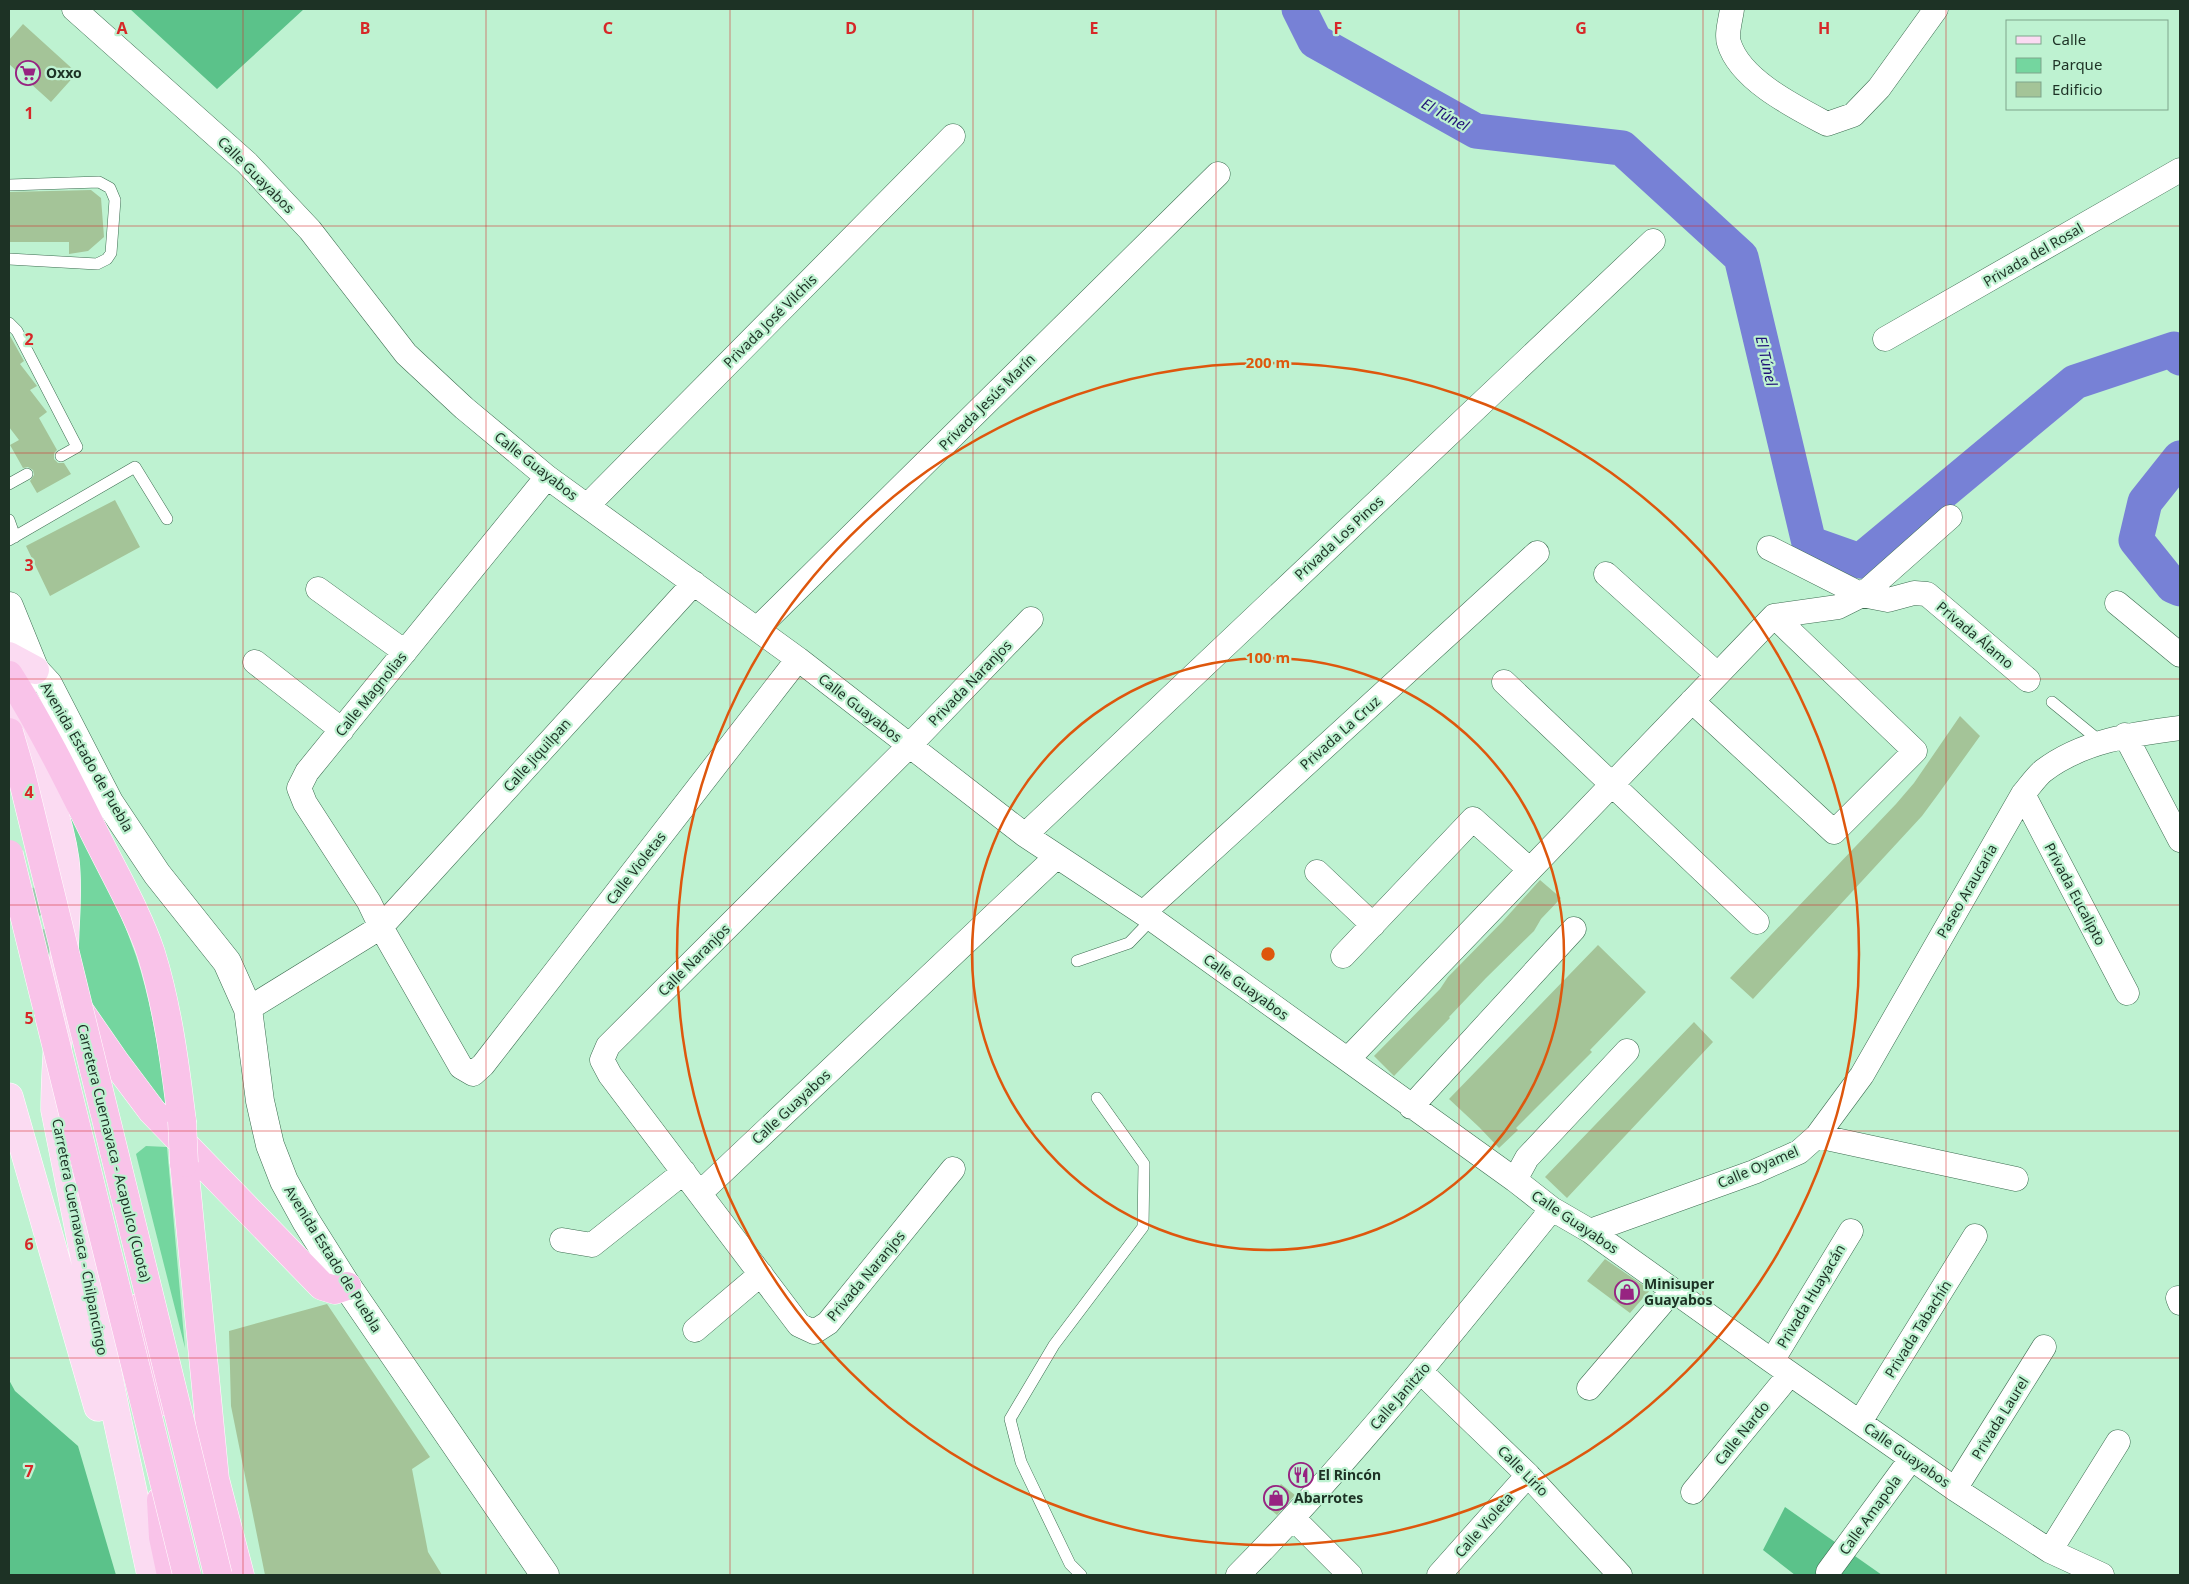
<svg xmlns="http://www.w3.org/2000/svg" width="2189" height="1584" font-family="'Noto Sans',sans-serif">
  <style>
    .green { fill: #74d69f }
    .forest { fill: #5bc28a }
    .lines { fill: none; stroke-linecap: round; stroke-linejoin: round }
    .river { stroke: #7781d6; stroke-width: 35 }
    .building { fill: #a4c498 }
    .motorway-tunnel { stroke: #9eccaf; stroke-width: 28; stroke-dasharray: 28 14; stroke-linecap: butt }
    .service-casing { stroke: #3d6d51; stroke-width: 12 }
    .minor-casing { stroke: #3d6d51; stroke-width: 25 }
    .tertiary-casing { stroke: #3d6d51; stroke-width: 29 }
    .primary-casing { stroke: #fff; stroke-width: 29 }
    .motorway-casing { stroke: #fff; stroke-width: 29 }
    .service { stroke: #fff; stroke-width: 11 }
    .minor { stroke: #fff; stroke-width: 24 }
    .tertiary { stroke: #fff; stroke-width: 28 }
    .primary { stroke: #fbdbf2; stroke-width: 28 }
    .motorway { stroke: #f9c3e9; stroke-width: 28 }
    .motorway-bridge-casing { stroke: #fff; stroke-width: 29; stroke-linecap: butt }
    .motorway-bridge { stroke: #f9c3e9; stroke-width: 28 }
    .grid { fill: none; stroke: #d62828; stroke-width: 1; stroke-opacity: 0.55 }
    .ring { fill: none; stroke: #de570d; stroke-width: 2.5 }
    .labels { text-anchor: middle; stroke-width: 4.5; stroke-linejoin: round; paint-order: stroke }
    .poi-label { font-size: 14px; font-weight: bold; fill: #1d3225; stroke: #bef2d1; text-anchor: start }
    .street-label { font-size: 14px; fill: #1d3225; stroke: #bef2d1 }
    .water-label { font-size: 15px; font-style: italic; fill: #211278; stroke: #bef2d1 }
    .grid-label { font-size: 16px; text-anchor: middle; font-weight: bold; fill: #d62828; stroke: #bef2d1; stroke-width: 4.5; stroke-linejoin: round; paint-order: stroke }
    .centre { fill: #de570d; stroke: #bef2d1; stroke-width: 2.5 }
    .ring-label { font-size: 15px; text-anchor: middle; font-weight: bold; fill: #de570d; stroke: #bef2d1; stroke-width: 4.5; stroke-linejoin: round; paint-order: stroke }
  </style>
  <rect width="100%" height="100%" fill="#bef2d1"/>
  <path class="green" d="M 55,778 C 83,836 115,894 136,956 C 152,1004 159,1056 167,1106 L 148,1086 L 77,984 Z
    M 146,1146 L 167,1147 L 185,1348 L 136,1154 Z"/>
  <path class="forest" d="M 130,9 L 304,9 L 217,89 Z
    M 9,1380 L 15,1391 L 78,1446 L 116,1575 L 9,1575 Z
    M 1785,1507 L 1882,1575 L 1795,1575 L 1763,1550 Z"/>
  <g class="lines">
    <path class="river" d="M 1299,9 L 1315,41 L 1476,131 L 1622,148 L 1741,257 L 1809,543 L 1860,561 L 2075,382 L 2174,349 L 2180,358
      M 2180,458 L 2145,502 L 2136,540 L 2173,586 L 2180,589"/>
  </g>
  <path class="building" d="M 23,24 L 77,73 L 51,102 L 9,64 L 9,40 Z
    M 91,190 L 101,198 L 104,237 L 88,251 L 69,254 L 69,242 L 9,242 L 9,192 Z
    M 9,334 L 24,361 L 20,364 L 37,386 L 30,390 L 47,412 L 39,418 L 57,450 L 54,453 L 54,459 L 58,463 L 64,463 L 71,474 L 37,493 L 30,481 L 34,475 L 33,470 L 28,467 L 23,468 L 10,445 L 19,440 L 9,427 Z
    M 115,500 L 140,547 L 50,596 L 26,546 Z
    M 1960,716 L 1980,736 L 1939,793 L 1922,816 L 1753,999 L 1730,978 L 1896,804 L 1914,783 Z
    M 1540,880 L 1561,898 L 1541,919 L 1534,931 L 1486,978 L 1449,1017 L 1450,1018 L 1394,1076 L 1374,1056 L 1440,989 L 1448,977 L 1503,921 Z
    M 1598,945 L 1646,992 L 1590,1050 L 1592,1052 L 1516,1128 L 1518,1130 L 1499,1148 L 1479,1127 L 1449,1099 Z
    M 1694,1022 L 1713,1042 L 1567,1198 L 1545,1177 Z
    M 1605,1259 L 1650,1290 L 1630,1313 L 1587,1281 Z
    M 327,1304 L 430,1457 L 412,1469 L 428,1552 L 442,1575 L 265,1575 L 231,1406 L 229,1331 Z
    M 1281,1484 L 1295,1495 L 1277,1515 L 1265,1505 Z"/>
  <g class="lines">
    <path class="motorway-tunnel" d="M 26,891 L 63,975"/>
    <defs>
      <path id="service" d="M 9,185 L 99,182 L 110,188 L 115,200 L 111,253 L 107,259 L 97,264 L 9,259
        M 9,323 L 17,331 L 77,447 L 61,456
        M 9,484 L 27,474
        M 9,520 L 15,537
        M 9,540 L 135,467 L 167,519
        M 2052,702 L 2101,742
        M 1077,961 L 1129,943 L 1152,919
        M 1081,1575 L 1070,1564 L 1021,1462 L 1010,1419 L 1054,1345 L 1143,1227 L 1144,1164 L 1097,1098"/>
      <path id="minor" d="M 74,9 L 247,163 L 310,230 L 406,354 L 464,408 L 547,477 L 798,659 L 1025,835 L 1152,919 L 1515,1180 L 1552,1209 L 1590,1231 L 1772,1361 L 1955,1489 L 2050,1551 L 2102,1575
        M 1732,9 C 1731,18 1726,34 1729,43 C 1740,80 1795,107 1827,124 L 1853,115 L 1879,88 L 1936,9
        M 1885,339 L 2180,170
        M 547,477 L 307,772 L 299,788 L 305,803 L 369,902 L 381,927 L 461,1067 L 473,1074 L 483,1065 L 798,659
        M 587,506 L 953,136
        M 1769,548 L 1862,595 L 1888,600 L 1914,593 L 1927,594 L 2028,680
        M 1606,574 L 1717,674
        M 318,589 L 405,652
        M 2117,603 L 2180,655
        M 757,629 L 1218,174
        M 255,662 L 342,730
        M 1504,682 L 1757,922
        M 1692,701 L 1834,832 L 1915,751 L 1774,616
        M 2125,735 L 2180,840
        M 2023,794 L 2127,993
        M 1025,835 L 1653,241
        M 1317,872 L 1373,925
        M 1143,913 L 1537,553
        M 1343,956 L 1473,819 L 1529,869
        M 248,1009 L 381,927 L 694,583
        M 1348,1059 L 1774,616 L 1838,607 L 1862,595 L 1950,517
        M 1411,1107 L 1574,929
        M 1817,1136 L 2016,1179
        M 953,1169 L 828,1323 L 814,1332 L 799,1325 L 610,1075 L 602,1060 L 608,1046 L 909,746 L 1031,619
        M 1515,1180 L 1527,1158 L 1627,1051
        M 700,1193 L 1056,857
        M 1590,1231 L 1754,1172 L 1799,1152 L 1817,1136 L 1862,1075 L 2023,794 C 2029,787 2036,777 2043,771 C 2082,741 2133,734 2180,728
        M 562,1240 L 592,1245 L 684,1172
        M 2178,1298 L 2180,1303
        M 695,1330 L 761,1274
        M 1772,1361 L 1851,1231
        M 1421,1372 L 1528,1475 L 1620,1575
        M 1589,1388 L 1672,1291
        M 1860,1422 L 1975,1236
        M 1955,1489 L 2044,1347
        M 1693,1492 L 1790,1374
        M 1294,1519 L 1350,1575
        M 2050,1551 L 2118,1442
        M 1828,1572 L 1911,1459
        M 1238,1575 C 1351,1461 1451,1334 1552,1209
        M 1439,1575 L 1528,1475"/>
      <path id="tertiary" d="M 9,606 L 35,670 L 48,684 L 109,802 L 157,874 L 227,962 L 248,1009 L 260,1101 L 270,1145 L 284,1181 L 306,1221 L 347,1286 L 545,1575"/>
      <path id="primary" d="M 9,656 L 35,670
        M 9,695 C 29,748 57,803 65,860 C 68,884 66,908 65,932 C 63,992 55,1051 55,1110 L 116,1414 L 151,1575
        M 9,1097 L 98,1407"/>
      <path id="motorway" d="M 9,675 C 44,730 72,788 101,846 C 118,880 139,917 151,953 C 168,1008 175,1064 182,1121
        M 80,1011 L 116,1063 L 152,1111 L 322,1286 L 335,1290 L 347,1286
        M 184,1163 L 215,1479 L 240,1575
        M 142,1306 L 154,1405
        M 161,1500 L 163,1537 L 171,1575"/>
    </defs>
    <use href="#service" class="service-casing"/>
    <use href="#minor" class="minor-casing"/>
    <use href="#tertiary" class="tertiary-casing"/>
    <use href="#primary" class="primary-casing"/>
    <use href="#motorway" class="motorway-casing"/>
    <use href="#service" class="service"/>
    <use href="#minor" class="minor"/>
    <use href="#tertiary" class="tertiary"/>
    <use href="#primary" class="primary"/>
    <use href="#motorway" class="motorway"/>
    <defs>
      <path id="motorway-bridge" d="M 9,732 L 21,773 L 218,1575
        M 9,854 L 187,1575
        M 182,1121 L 184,1163"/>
    </defs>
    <use href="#motorway-bridge" class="motorway-bridge-casing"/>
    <use href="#motorway-bridge" class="motorway-bridge"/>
  </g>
  <path class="grid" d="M 243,9 L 243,1575M 486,9 L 486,1575M 730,9 L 730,1575M 973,9 L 973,1575M 1216,9 L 1216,1575M 1459,9 L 1459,1575M 1703,9 L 1703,1575M 1946,9 L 1946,1575M 9,226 L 2180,226M 9,453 L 2180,453M 9,679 L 2180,679M 9,905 L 2180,905M 9,1131 L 2180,1131M 9,1358 L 2180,1358"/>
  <g class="ring">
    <circle cx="1268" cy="954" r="296"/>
    <circle cx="1268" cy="954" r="591"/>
  </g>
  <defs>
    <symbol id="supermarket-ring" viewBox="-11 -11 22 22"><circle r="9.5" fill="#bef2d1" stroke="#972381" stroke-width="1.5"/><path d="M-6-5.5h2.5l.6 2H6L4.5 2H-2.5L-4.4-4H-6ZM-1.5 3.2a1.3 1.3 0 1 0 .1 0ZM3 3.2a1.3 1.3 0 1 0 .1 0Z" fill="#972381"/></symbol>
    <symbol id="shop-ring" viewBox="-11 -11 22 22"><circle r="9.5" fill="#bef2d1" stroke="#972381" stroke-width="1.5"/><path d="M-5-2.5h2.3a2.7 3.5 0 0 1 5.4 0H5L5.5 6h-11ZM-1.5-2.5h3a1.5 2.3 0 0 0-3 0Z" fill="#972381"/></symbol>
    <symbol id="restaurant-ring" viewBox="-11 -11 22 22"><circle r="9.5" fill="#bef2d1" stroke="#972381" stroke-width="1.5"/><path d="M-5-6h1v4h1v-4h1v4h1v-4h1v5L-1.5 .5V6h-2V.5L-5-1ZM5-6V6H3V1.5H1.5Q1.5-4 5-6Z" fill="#972381"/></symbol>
  </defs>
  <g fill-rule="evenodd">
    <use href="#supermarket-ring" x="14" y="59" width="28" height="28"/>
    <use href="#shop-ring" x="1613" y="1278" width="28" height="28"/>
    <use href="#restaurant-ring" x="1287" y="1461" width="28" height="28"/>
    <use href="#shop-ring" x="1262" y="1484" width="28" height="28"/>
  </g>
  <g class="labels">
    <g class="poi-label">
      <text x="46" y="78">Oxxo</text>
      <text x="1644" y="1289">Minisuper<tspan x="1644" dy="16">Guayabos</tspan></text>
      <text x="1318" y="1480">El Rincón</text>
      <text x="1294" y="1503">Abarrotes</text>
    </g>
    <g class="street-label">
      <text transform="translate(256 175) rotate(45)" y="5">Calle Guayabos</text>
      <text transform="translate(2033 255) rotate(-30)" y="5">Privada del Rosal</text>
      <text transform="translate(770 321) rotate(-45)" y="5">Privada José Vilchis</text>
      <text transform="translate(987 402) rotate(-45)" y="5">Privada Jesús Marín</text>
      <text transform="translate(536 466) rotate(38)" y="5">Calle Guayabos</text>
      <text transform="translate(1339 538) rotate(-43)" y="5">Privada Los Pinos</text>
      <text transform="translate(1975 635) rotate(40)" y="5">Privada Álamo</text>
      <text transform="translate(970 683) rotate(-46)" y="5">Privada Naranjos</text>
      <text transform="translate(371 694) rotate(-51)" y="5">Calle Magnolias</text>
      <text transform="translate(860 708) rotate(38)" y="5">Calle Guayabos</text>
      <text transform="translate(1340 733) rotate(-42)" y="5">Privada La Cruz</text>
      <text transform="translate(537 755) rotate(-48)" y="5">Calle Jiquilpan</text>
      <text transform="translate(87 757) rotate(60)" y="5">Avenida Estado de Puebla</text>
      <text transform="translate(636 868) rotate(-52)" y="5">Calle Violetas</text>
      <text transform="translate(1967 891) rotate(-60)" y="5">Paseo Araucaria</text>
      <text transform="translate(2075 894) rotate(62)" y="5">Privada Eucalipto</text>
      <text transform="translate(694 960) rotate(-45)" y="5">Calle Naranjos</text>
      <text transform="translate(1246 987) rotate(36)" y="5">Calle Guayabos</text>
      <text transform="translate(791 1107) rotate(-43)" y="5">Calle Guayabos</text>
      <text transform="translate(114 1153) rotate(76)" y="5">Carretera Cuernavaca - Acapulco (Cuota)</text>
      <text transform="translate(1758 1167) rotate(-23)" y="5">Calle Oyamel</text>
      <text transform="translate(1575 1222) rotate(34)" y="5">Calle Guayabos</text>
      <text transform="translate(80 1237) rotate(79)" y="5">Carretera Cuernavaca - Chilpancingo</text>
      <text transform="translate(333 1259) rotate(58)" y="5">Avenida Estado de Puebla</text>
      <text transform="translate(866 1276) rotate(-50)" y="5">Privada Naranjos</text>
      <text transform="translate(1811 1296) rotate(-59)" y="5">Privada Huayacán</text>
      <text transform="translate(1918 1329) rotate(-58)" y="5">Privada Tabachín</text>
      <text transform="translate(1400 1396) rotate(-49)" y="5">Calle Janitzio</text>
      <text transform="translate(2000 1418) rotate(-58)" y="5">Privada Laurel</text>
      <text transform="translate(1742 1433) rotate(-51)" y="5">Calle Nardo</text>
      <text transform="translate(1907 1455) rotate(35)" y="5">Calle Guayabos</text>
      <text transform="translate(1523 1471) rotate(45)" y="5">Calle Lirio</text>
      <text transform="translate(1870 1515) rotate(-54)" y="5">Calle Amapola</text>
      <text transform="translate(1484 1525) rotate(-49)" y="5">Calle Violeta</text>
    </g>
    <g class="water-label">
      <text transform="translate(1445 115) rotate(29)" y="5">El Túnel</text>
      <text transform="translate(1766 361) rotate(77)" y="5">El Túnel</text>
    </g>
  </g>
  <g class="grid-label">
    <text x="122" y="34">A</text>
    <text x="365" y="34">B</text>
    <text x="608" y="34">C</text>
    <text x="851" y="34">D</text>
    <text x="1094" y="34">E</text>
    <text x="1338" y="34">F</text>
    <text x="1581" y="34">G</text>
    <text x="1824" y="34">H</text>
    <text x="29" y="119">1</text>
    <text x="29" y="345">2</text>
    <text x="29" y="571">3</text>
    <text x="29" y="798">4</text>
    <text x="29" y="1024">5</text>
    <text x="29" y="1250">6</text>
    <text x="29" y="1477">7</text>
  </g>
  <circle cx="1268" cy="954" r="8" class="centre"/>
  <g class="ring-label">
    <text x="1268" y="368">200 m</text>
    <text x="1268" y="663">100 m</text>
  </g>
  <rect width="2189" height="1584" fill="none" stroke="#1d3225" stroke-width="20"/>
  <rect x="2006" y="20" width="162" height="90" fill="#bef2d1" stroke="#7ea58c"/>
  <rect x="2016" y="36" width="25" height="8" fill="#fbdbf2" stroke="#7ea58c"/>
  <text x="2052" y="45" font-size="15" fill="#1d3225">Calle</text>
  <rect x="2016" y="58" width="25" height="15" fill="#74d69f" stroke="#7ea58c"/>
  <text x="2052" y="70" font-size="15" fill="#1d3225">Parque</text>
  <rect x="2016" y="82" width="25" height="15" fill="#a4c498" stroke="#7ea58c"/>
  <text x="2052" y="95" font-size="15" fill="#1d3225">Edificio</text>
</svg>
